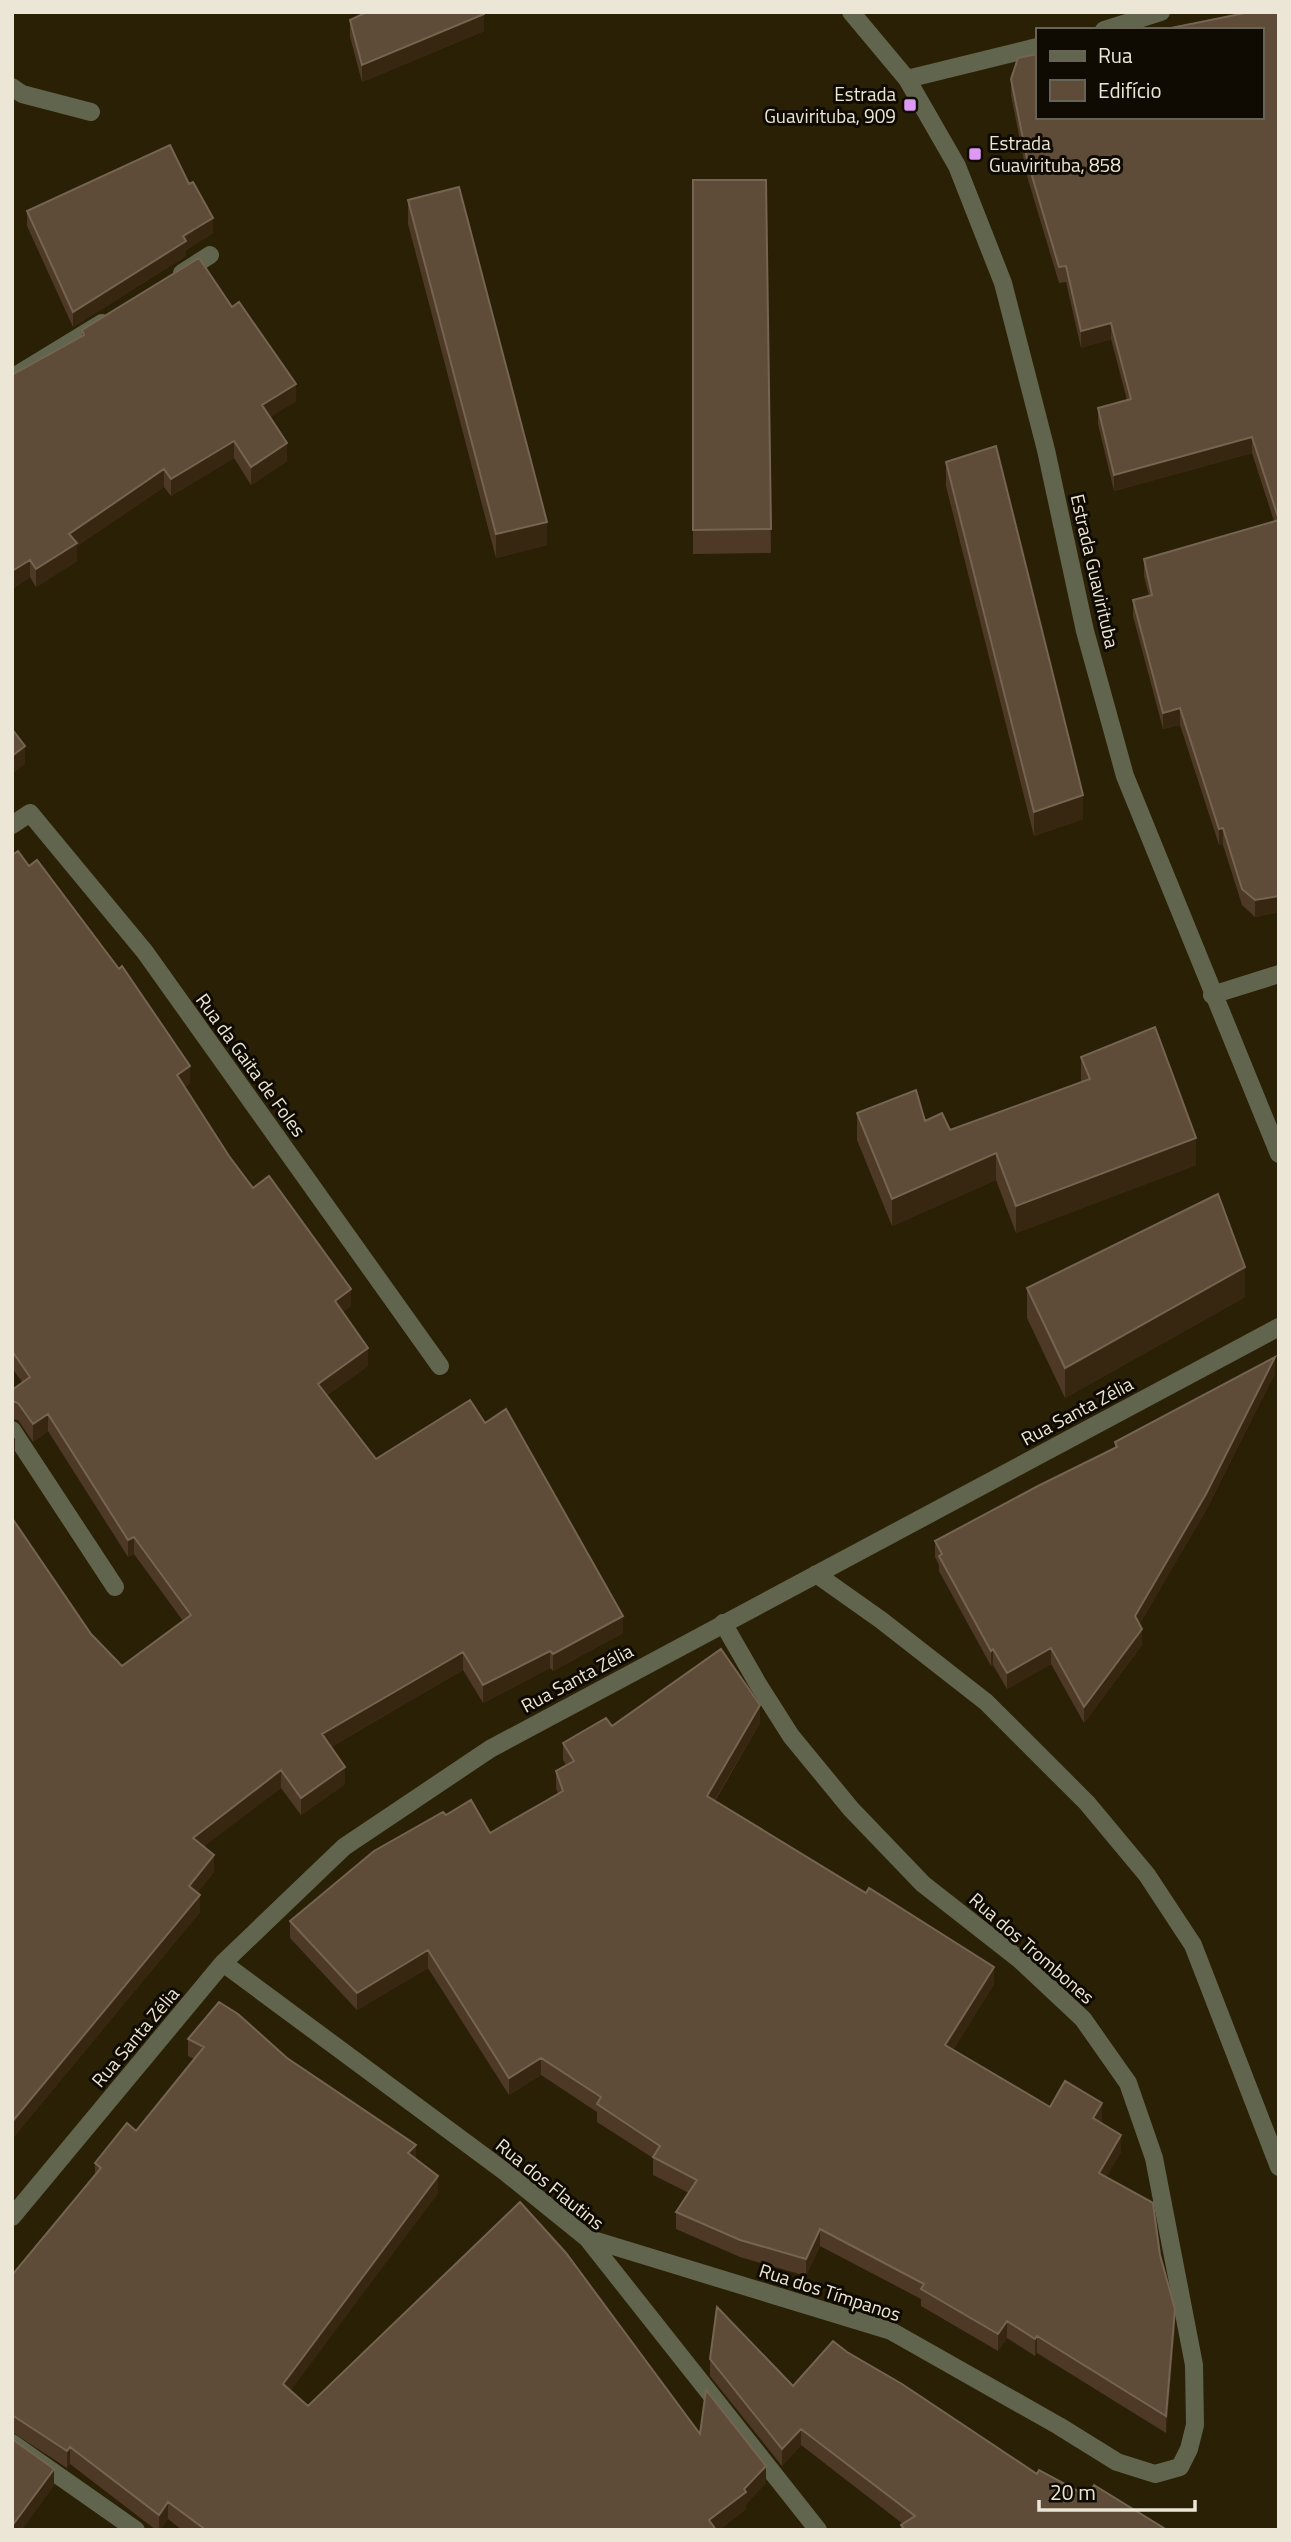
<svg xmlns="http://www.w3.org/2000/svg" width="1291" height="2542" font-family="'Titillium Web',sans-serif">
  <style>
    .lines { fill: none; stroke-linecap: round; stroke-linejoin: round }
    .minor { stroke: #61654e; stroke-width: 18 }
    .wall { fill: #4d3925 }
    .shaded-wall { fill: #382710 }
    .building { fill: #5e4c38; stroke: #746451; stroke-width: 2 }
    .poi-dot { fill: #dd99f3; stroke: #0f0b02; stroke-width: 2.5 }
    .labels { text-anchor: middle; stroke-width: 6; stroke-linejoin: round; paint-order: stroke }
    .poi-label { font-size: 19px; fill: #ece6d6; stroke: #0f0b02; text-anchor: end }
    .street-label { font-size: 19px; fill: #ece6d6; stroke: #0f0b02 }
  </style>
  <rect width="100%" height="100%" fill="#2a2005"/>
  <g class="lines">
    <path class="minor" d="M 851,12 L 907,79 L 957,166 L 1003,283 L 1046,450 L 1085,631 L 1125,776 L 1279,1154
      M 1104,30 L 1161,12
      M 907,79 L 1037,47
      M 12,87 L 22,94 L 91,112
      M 182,273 L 210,255
      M 12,378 L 102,323
      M 12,825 L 30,813 L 145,952 L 440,1366
      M 1212,995 L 1279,974
      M 12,1430 L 115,1587
      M 816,1574 L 881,1620 L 986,1702 L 1087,1803 L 1147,1875 L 1193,1945 L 1279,2167
      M 223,1963 L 504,2171 L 587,2238 L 818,2530
      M 12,2217 L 223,1963 L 344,1847 L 490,1749 L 1279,1327
      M 587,2238 L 891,2331 L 1059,2426 L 1117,2462 L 1155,2474 L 1180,2467 L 1189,2449 L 1195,2425 L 1194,2365 L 1154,2158 L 1128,2083 L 1083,2019 L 1020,1960 L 923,1884 L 851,1809 L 791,1736 L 758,1684 L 723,1623
      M 12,2443 L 136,2530"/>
  </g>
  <path class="wall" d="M 1279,12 L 1279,912 L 1255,917 L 1242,905 L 1223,845 L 1219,845 L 1180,725 L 1163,729 L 1133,616 L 1133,600 L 1149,596 L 1144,576 L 1144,559 L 1274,521 L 1252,453 L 1114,491 L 1098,424 L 1098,408 L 1127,400 L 1111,339 L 1081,348 L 1066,282 L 1059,283 L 1027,176 L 1011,95 L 1011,79 Z
    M 350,20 L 484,31 L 362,82 L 350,37 Z
    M 693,180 L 766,180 L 771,553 L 693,554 Z
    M 408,200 L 547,545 L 496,558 L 408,224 Z
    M 27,211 L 213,233 L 186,250 L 186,256 L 73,327 L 27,226 Z
    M 82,330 L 296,401 L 270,417 L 287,461 L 251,485 L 234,458 L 171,496 L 164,487 L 77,546 L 77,561 L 36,587 L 30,577 L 12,589 L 82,336 Z
    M 946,462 L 1083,819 L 1034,836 L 946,486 Z
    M 12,855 L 190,1083 L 185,1087 L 229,1156 L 253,1188 L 351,1306 L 343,1312 L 368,1366 L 327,1395 L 376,1459 L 623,1633 L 553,1671 L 550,1668 L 483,1703 L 463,1670 L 331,1747 L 345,1784 L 301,1815 L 281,1788 L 204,1846 L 214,1872 L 197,1893 L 200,1912 L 12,2139 L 12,1518 L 91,1634 L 122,1666 L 183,1621 L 134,1554 L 128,1557 L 48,1431 L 33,1442 L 18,1420 L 12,1419 L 12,1390 L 22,1382 L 12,1368 Z
    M 1081,1057 L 1196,1165 L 1016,1233 L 996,1180 L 892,1226 L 857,1140 L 857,1113 L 925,1121 L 950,1130 L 1081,1082 Z
    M 1027,1288 L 1245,1297 L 1065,1398 L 1027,1318 Z
    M 1275,1373 L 1206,1510 L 1139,1625 L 1142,1645 L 1084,1723 L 1051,1664 L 1007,1689 L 993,1665 L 991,1666 L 939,1571 L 939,1565 L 935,1557 L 935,1541 L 1115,1448 L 1115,1442 Z
    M 760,1723 L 715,1801 L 994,1984 L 953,2050 L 1050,2107 L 1102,2120 L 1101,2123 L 1121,2152 L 1106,2177 L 1160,2255 L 1175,2326 L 1166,2433 L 1037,2353 L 1035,2356 L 1007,2338 L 998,2351 L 921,2306 L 921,2299 L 820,2246 L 806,2276 L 740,2257 L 676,2229 L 676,2212 L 689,2193 L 653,2175 L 653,2158 L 597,2122 L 597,2112 L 541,2075 L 509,2095 L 428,1968 L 357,2010 L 290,1938 L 290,1921 L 446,1815 L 490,1833 L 558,1794 L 556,1788 L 556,1771 L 566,1765 L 563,1760 L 563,1743 L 612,1726 Z
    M 188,2039 L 287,2058 L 416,2159 L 438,2193 L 290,2390 L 308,2406 L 700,2434 L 766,2483 L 746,2504 L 746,2509 L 719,2530 L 182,2530 L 168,2519 L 160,2530 L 156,2530 L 70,2464 L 67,2468 L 12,2432 L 12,2275 L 95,2175 L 95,2163 L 136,2131 L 194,2059 L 188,2056 Z
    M 847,2352 L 1037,2474 L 1167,2530 L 901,2530 L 901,2525 L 903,2524 L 801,2445 L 782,2466 L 710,2376 L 710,2359 L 793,2386 Z"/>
  <path class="shaded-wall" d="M 484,14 L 484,31 L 362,82 L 362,65 Z
    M 213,218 L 213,233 L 186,250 L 186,256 L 73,327 L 73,312 Z
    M 1111,323 L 1111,339 L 1081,348 L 1081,331 Z
    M 296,384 L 296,401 L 262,422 L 262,405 Z
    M 1252,437 L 1252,453 L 1114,491 L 1114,475 Z
    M 234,441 L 234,458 L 171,496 L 171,479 Z
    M 287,443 L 287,461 L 251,485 L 251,467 Z
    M 164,469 L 164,487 L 77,546 L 77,561 L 36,587 L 36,569 L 69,534 Z
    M 547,522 L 547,545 L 496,558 L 496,534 Z
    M 30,560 L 30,577 L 12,589 L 12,571 Z
    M 1180,708 L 1180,725 L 1163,729 L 1163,713 Z
    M 25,746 L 25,764 L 12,774 L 12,756 Z
    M 1083,795 L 1083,819 L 1034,836 L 1034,812 Z
    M 1223,828 L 1223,845 L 1219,845 L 1219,829 Z
    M 1279,896 L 1279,912 L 1255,917 L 1255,900 Z
    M 190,1066 L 190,1083 L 177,1092 L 177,1075 Z
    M 1196,1138 L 1196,1165 L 1016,1233 L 1016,1206 Z
    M 996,1153 L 996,1180 L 892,1226 L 892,1199 Z
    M 1245,1267 L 1245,1297 L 1065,1398 L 1065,1368 Z
    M 351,1289 L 351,1306 L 335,1318 L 335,1301 Z
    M 368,1348 L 368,1366 L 318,1401 L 318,1384 Z
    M 1275,1357 L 1275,1373 L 1206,1510 L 1135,1632 L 1135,1616 Z
    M 48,1414 L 48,1431 L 33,1442 L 33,1424 Z
    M 15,1438 L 15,1455 L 12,1457 L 12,1439 Z
    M 134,1537 L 134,1554 L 128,1557 L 128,1540 Z
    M 623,1616 L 623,1633 L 553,1671 L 553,1654 Z
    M 1142,1629 L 1142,1645 L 1084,1723 L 1084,1707 Z
    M 1051,1648 L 1051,1664 L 1007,1689 L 1007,1673 Z
    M 993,1649 L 993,1665 L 991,1666 L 991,1651 Z
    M 550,1651 L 550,1668 L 483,1703 L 483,1685 Z
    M 463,1652 L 463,1670 L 322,1752 L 322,1734 Z
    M 760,1705 L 760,1723 L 707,1813 L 707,1796 Z
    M 345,1767 L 345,1784 L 301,1815 L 301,1798 Z
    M 281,1770 L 281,1788 L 193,1855 L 193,1838 Z
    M 214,1855 L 214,1872 L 189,1904 L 189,1886 Z
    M 200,1895 L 200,1912 L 12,2139 L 12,2122 Z
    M 428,1950 L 428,1968 L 357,2010 L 357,1993 Z
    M 994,1967 L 994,1984 L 945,2063 L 945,2045 Z
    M 541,2058 L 541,2075 L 509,2095 L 509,2078 Z
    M 1102,2103 L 1102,2120 L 1093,2135 L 1093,2118 Z
    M 1121,2135 L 1121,2152 L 1099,2190 L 1099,2173 Z
    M 416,2145 L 416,2162 L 408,2153 Z
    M 438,2176 L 438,2193 L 283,2401 L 283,2384 Z
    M 820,2229 L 820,2246 L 806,2276 L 806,2259 Z
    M 1175,2309 L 1175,2326 L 1166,2433 L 1166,2416 Z
    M 1007,2321 L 1007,2338 L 998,2351 L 998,2334 Z
    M 1037,2336 L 1037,2353 L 1035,2356 L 1035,2339 Z
    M 801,2429 L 801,2445 L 782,2466 L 782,2449 Z
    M 70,2447 L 70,2464 L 67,2468 L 67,2451 Z
    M 766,2466 L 766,2483 L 746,2504 L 746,2509 L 719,2530 L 709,2530 L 709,2520 L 744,2489 Z
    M 54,2469 L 54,2486 L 22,2530 L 12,2530 L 12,2526 Z
    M 168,2502 L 168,2519 L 160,2530 L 159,2530 L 159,2515 Z"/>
  <path class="building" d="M 367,12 L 484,12 L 484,14 L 362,65 L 350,20 Z
    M 1250,12 L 1279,12 L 1279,896 L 1255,900 L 1242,889 L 1223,828 L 1219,829 L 1180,708 L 1163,713 L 1133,600 L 1152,595 L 1144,559 L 1279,520 L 1252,437 L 1114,475 L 1098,408 L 1131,399 L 1111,323 L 1081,331 L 1066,266 L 1059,267 L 1027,159 L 1011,79 L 1018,58 L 1037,54 L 1037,117 L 1261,117 L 1261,30 L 1161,30 Z
    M 170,145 L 189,184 L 193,182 L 213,218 L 183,236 L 186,241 L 73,312 L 27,211 Z
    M 693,180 L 766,180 L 771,529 L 693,530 Z
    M 459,187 L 547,522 L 496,534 L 408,200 Z
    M 199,258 L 232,307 L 239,302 L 296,384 L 262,405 L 287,443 L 251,467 L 234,441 L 171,479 L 164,469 L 69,534 L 77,543 L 36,569 L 30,560 L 12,571 L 12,375 L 84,335 L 82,330 Z
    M 996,446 L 1083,795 L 1034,812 L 946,462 Z
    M 12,729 L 25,746 L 12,756 Z
    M 18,851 L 29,866 L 37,860 L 119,969 L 122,966 L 190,1066 L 177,1075 L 229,1156 L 253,1188 L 269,1176 L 351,1289 L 335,1301 L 368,1348 L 318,1384 L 376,1459 L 470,1400 L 485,1423 L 506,1409 L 623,1616 L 553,1654 L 550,1651 L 483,1685 L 463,1652 L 322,1734 L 345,1767 L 301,1798 L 281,1770 L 193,1838 L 214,1855 L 189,1886 L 200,1895 L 12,2122 L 12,1518 L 91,1634 L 122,1666 L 191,1615 L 134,1537 L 128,1540 L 48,1414 L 33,1424 L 18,1403 L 12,1401 L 12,1390 L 30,1377 L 12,1351 L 12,855 Z
    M 1155,1027 L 1196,1138 L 1016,1206 L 996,1153 L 892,1199 L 857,1113 L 916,1090 L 925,1121 L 942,1113 L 950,1130 L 1090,1079 L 1081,1057 Z
    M 1218,1194 L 1245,1267 L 1065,1368 L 1027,1288 Z
    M 1275,1357 L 1206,1494 L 1135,1616 L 1142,1629 L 1084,1707 L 1051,1648 L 1007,1673 L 993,1649 L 991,1651 L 939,1556 L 942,1554 L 935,1541 L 1038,1486 L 1117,1447 L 1115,1442 Z
    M 721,1649 L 760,1705 L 707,1796 L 866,1893 L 869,1888 L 994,1967 L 945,2045 L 1050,2107 L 1065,2081 L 1102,2103 L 1093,2118 L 1121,2135 L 1099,2173 L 1153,2203 L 1160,2255 L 1175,2309 L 1166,2416 L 1037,2336 L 1035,2339 L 1007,2321 L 998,2334 L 921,2289 L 924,2284 L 820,2229 L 806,2259 L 740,2240 L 676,2212 L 697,2180 L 653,2157 L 660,2146 L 597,2104 L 601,2097 L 541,2058 L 509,2078 L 428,1950 L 357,1993 L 290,1921 L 374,1851 L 443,1812 L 446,1815 L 471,1800 L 490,1833 L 563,1791 L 556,1771 L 574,1761 L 563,1743 L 606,1718 L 612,1726 Z
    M 219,2002 L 238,2014 L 287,2058 L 416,2145 L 408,2153 L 438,2176 L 283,2384 L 308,2406 L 520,2202 L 566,2253 L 700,2434 L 706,2390 L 766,2466 L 744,2489 L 746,2492 L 709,2520 L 716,2530 L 206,2530 L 168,2502 L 159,2515 L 70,2447 L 67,2451 L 12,2415 L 12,2275 L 101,2168 L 95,2163 L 127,2123 L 136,2131 L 204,2047 L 188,2039 Z
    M 717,2307 L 793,2386 L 833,2341 L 847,2352 L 902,2384 L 1037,2474 L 1039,2470 L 1087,2496 L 1094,2485 L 1167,2530 L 905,2530 L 901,2525 L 915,2516 L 801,2429 L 782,2449 L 710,2359 Z
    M 12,2439 L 54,2469 L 12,2526 Z"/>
  <g class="poi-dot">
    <rect x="903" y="98" width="14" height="14" rx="3.5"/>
    <rect x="968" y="147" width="14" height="14" rx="3.5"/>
  </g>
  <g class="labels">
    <g class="poi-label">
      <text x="896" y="101">Estrada<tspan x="896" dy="22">Guavirituba, 909</tspan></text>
      <text x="989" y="150" text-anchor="start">Estrada<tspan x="989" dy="22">Guavirituba, 858</tspan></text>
    </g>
    <g class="street-label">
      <text transform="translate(1095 571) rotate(77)" y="7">Estrada Guavirituba</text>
      <text transform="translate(251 1065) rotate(54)" y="7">Rua da Gaita de Foles</text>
      <text transform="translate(1077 1411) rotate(-28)" y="7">Rua Santa Zélia</text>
      <text transform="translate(577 1678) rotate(-28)" y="7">Rua Santa Zélia</text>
      <text transform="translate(1032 1948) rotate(41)" y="7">Rua dos Trombones</text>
      <text transform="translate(135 2037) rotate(-50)" y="7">Rua Santa Zélia</text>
      <text transform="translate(550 2184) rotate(39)" y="7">Rua dos Flautins</text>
      <text transform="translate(830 2292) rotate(18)" y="7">Rua dos Tímpanos</text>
    </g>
  </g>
  <rect width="1291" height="2542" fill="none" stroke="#ece6d6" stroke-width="28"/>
  <rect x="1036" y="28" width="228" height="91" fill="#0f0b02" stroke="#676357" stroke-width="2"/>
  <rect x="1050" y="51" width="35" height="10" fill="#61654e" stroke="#676357" stroke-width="2"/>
  <text x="1098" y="63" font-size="21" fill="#ece6d6">Rua</text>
  <rect x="1050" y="80" width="35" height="21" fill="#5e4c38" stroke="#676357" stroke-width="2"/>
  <text x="1098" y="98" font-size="21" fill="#ece6d6">Edifício</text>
  <path d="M1039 2500v10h156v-10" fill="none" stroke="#ece6d6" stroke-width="3.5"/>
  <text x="1050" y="2500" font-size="21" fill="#ece6d6" stroke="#0f0b02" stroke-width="5" paint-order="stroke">20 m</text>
</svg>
